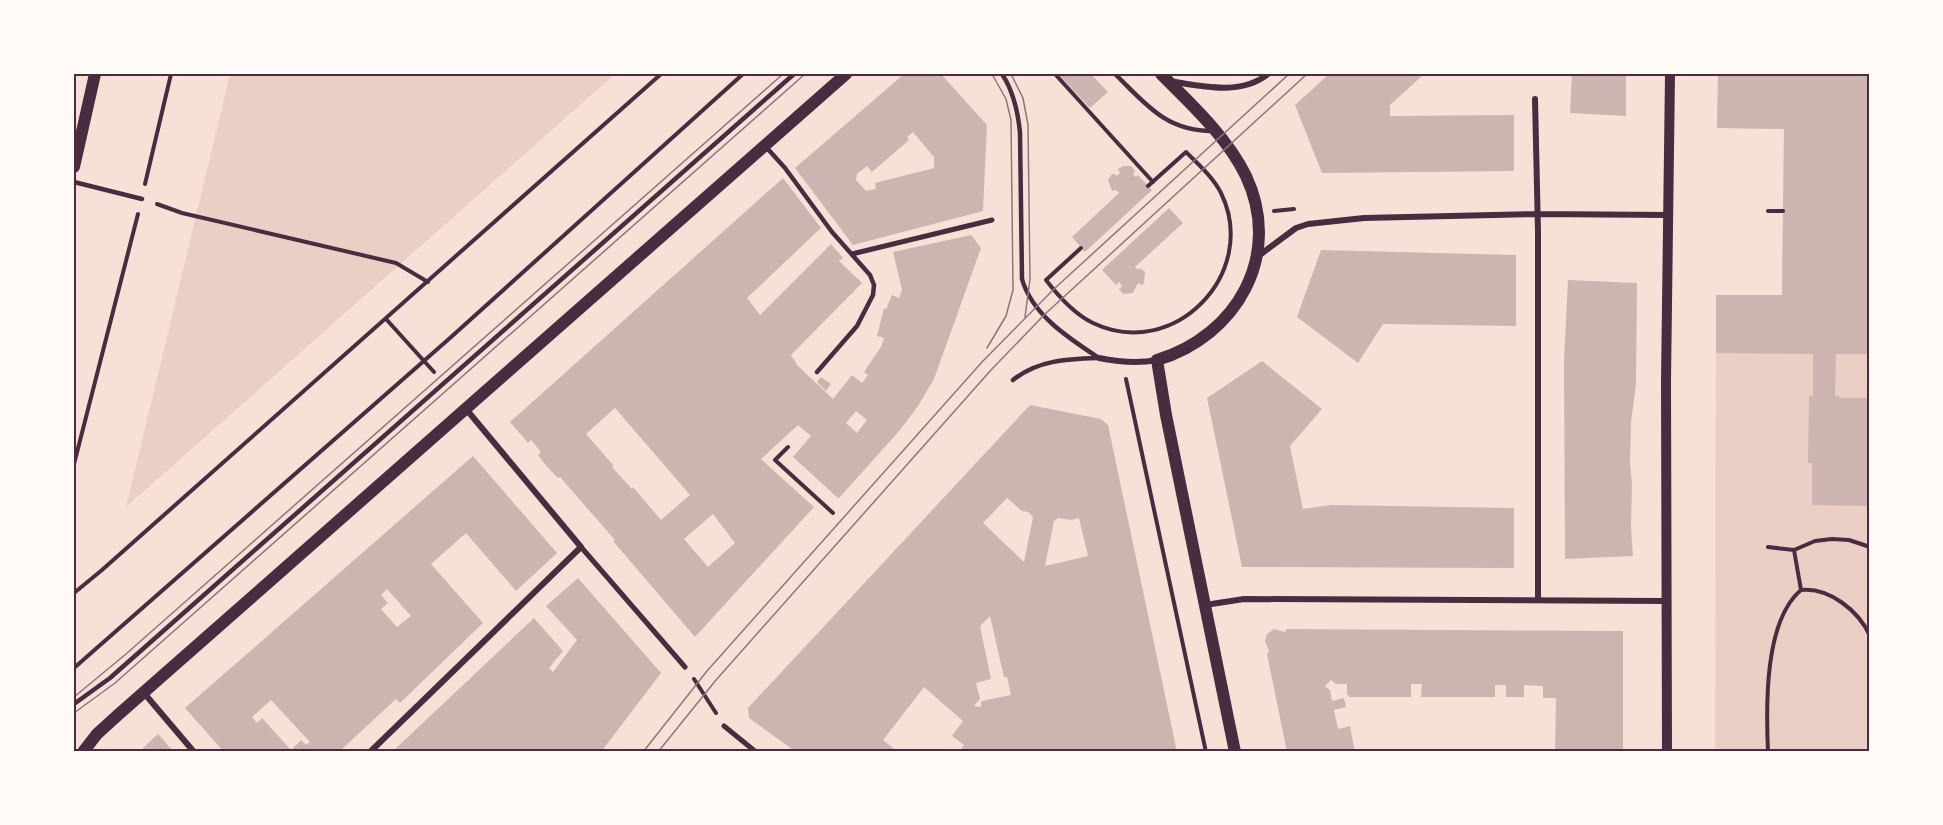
<svg xmlns="http://www.w3.org/2000/svg" width="1943" height="825" font-family="Manrope,sans-serif">
  <style>
    .green { fill: #ebcfc5 }
    .building { fill: #ccb4b1; fill-rule: evenodd }
    .lines { fill: none; stroke-linecap: round; stroke-linejoin: round }
    .path { stroke: #4a2c40; stroke-width: 4 }
    .service { stroke: #4a2c40; stroke-width: 4.5 }
    .pedestrian { stroke: #4a2c40; stroke-width: 5 }
    .minor { stroke: #4a2c40; stroke-width: 6 }
    .tertiary { stroke: #4a2c40; stroke-width: 10 }
    .secondary { stroke: #4a2c40; stroke-width: 12 }
    .tram { stroke: #8f747c; stroke-width: 1.5 }
    .neatline { fill: none; stroke: #4a2c40; stroke-width: 2 }
  </style>
  <rect width="100%" height="100%" fill="#f7e1d7"/>
  <path class="green" d="M 230,74 L 615,74 L 126,507 Z
    M 1718,74 L 1869,74 L 1869,751 L 1715,752 L 1716,295 L 1782,295 L 1784,129 L 1717,128 Z"/>
  <path class="building" d="M 904,74 L 941,74 L 987,125 L 983,211 L 853,245 L 795,168 ZM 913,132 L 934,157 L 934,168 L 875,183 L 876,189 L 866,191 L 856,180 L 857,174 L 867,166 L 872,172 L 909,140 L 907,137 Z
    M 1058,74 L 1091,74 L 1108,92 L 1090,108 Z
    M 1329,74 L 1424,74 L 1390,105 L 1390,116 L 1514,115 L 1514,171 L 1322,173 L 1295,105 Z
    M 1572,74 L 1626,74 L 1626,116 L 1570,113 Z
    M 1718,74 L 1869,74 L 1869,354 L 1836,354 L 1835,396 L 1839,396 L 1839,398 L 1869,398 L 1869,506 L 1812,505 L 1812,463 L 1808,463 L 1809,396 L 1813,396 L 1813,354 L 1716,353 L 1716,295 L 1782,295 L 1784,129 L 1717,128 Z
    M 1123,166 L 1131,166 L 1135,171 L 1133,174 L 1136,177 L 1138,175 L 1152,190 L 1085,252 L 1072,237 L 1119,193 L 1116,190 L 1112,191 L 1108,180 L 1112,174 L 1115,174 L 1117,176 L 1120,173 L 1118,169 Z
    M 783,178 L 821,228 L 747,298 L 760,315 L 831,244 L 843,258 L 839,261 L 862,283 L 791,355 L 798,366 L 833,399 L 852,375 L 862,383 L 868,375 L 864,372 L 881,347 L 884,338 L 877,336 L 884,308 L 886,309 L 892,295 L 899,298 L 902,290 L 893,252 L 971,235 L 981,248 L 934,379 L 918,406 L 900,430 L 840,497 L 838,498 L 793,457 L 811,436 L 798,425 L 761,459 L 814,507 L 695,637 L 613,541 L 615,540 L 560,477 L 558,478 L 548,468 L 538,455 L 541,452 L 531,440 L 528,443 L 510,422 ZM 615,408 L 690,495 L 661,520 L 633,487 L 632,489 L 612,467 L 614,466 L 586,434 ZM 856,411 L 867,420 L 857,433 L 846,423 ZM 713,514 L 735,543 L 708,567 L 684,539 Z
    M 1169,208 L 1183,223 L 1135,267 L 1138,270 L 1140,268 L 1145,272 L 1144,283 L 1142,285 L 1138,283 L 1133,293 L 1123,294 L 1119,289 L 1122,286 L 1119,282 L 1116,285 L 1102,270 Z
    M 1321,250 L 1516,255 L 1516,326 L 1383,324 L 1358,363 L 1297,317 Z
    M 1568,280 L 1637,283 L 1636,384 L 1631,422 L 1630,462 L 1632,484 L 1631,526 L 1633,556 L 1565,559 L 1564,361 Z
    M 1262,361 L 1322,409 L 1290,446 L 1303,509 L 1331,505 L 1514,508 L 1514,568 L 1242,567 L 1207,398 Z
    M 821,377 L 831,384 L 826,391 L 817,382 Z
    M 1030,405 L 1101,419 L 1108,425 L 1177,752 L 959,752 L 964,745 L 952,736 L 963,721 L 924,687 L 883,740 L 898,752 L 796,752 L 749,718 L 748,708 ZM 1007,498 L 1022,511 L 1028,512 L 1033,517 L 1024,562 L 983,523 ZM 1059,518 L 1071,520 L 1079,518 L 1088,556 L 1045,566 L 1054,521 ZM 990,616 L 1004,677 L 1007,677 L 1011,695 L 981,701 L 981,707 L 974,706 L 980,699 L 976,683 L 991,679 L 980,626 Z
    M 473,456 L 557,553 L 516,591 L 466,533 L 431,564 L 483,623 L 400,703 L 396,699 L 342,749 L 345,752 L 224,752 L 185,708 ZM 387,589 L 411,616 L 397,627 L 381,609 L 388,603 L 381,595 ZM 271,700 L 310,742 L 306,745 L 301,740 L 291,750 L 262,718 L 257,723 L 252,717 Z
    M 578,578 L 661,673 L 601,752 L 392,752 L 534,618 L 563,651 L 549,668 L 553,672 L 577,640 L 546,606 Z
    M 1274,629 L 1285,632 L 1287,629 L 1623,631 L 1623,752 L 1555,752 L 1556,698 L 1543,698 L 1543,686 L 1524,685 L 1524,697 L 1506,697 L 1506,685 L 1495,685 L 1495,697 L 1421,697 L 1422,684 L 1411,684 L 1411,697 L 1349,697 L 1347,694 L 1347,684 L 1336,684 L 1331,680 L 1325,686 L 1330,690 L 1332,701 L 1344,698 L 1346,707 L 1334,710 L 1338,729 L 1350,726 L 1355,752 L 1287,752 L 1267,654 L 1269,651 L 1265,641 L 1267,634 Z
    M 158,734 L 174,752 L 139,752 Z"/>
  <g class="lines">
    <path class="path" d="M 1055,74 L 1153,182
      M 145,184 L 171,74
      M 157,204 L 182,213 L 396,263 L 428,282
      M 1274,211 L 1294,209
      M 1768,211 L 1783,211
      M 1081,248 L 1046,280 C 1059,297 1074,314 1093,323 C 1174,362 1260,273 1221,193 C 1213,177 1198,164 1186,152 L 1148,186
      M 386,319 L 434,372
      M 1126,379 L 1206,752
      M 788,447 L 775,460 L 833,513
      M 74,464 L 138,214
      M 1768,547 L 1794,550 L 1815,541 L 1832,539 L 1849,540 L 1870,547
      M 1801,590 C 1829,587 1859,611 1870,636
      M 74,593 L 102,570 L 661,74
      M 74,668 L 450,338 L 743,74
      M 694,679 L 716,713
      M 1768,752 C 1766,707 1764,621 1801,590 L 1794,550"/>
    <path class="service" d="M 1002,74 C 1014,92 1018,112 1020,133 L 1022,279 C 1032,315 1070,339 1099,358
      M 1115,74 C 1145,103 1165,131 1212,131
      M 766,147 L 785,168 L 832,232 L 870,275 L 874,285 L 873,295 L 857,326 L 817,372
      M 74,182 L 142,199
      M 1013,380 C 1038,360 1067,359 1098,358
      M 74,704 L 110,678 L 794,74"/>
    <path class="pedestrian" d="M 852,254 L 992,220
      M 581,547 L 685,667
      M 724,726 L 756,752"/>
    <path class="minor" d="M 1170,81 C 1201,86 1241,96 1268,74
      M 1535,99 L 1538,232 L 1538,599
      M 1257,257 L 1296,228 L 1308,224 L 1364,218 L 1537,214 L 1669,215
      M 1099,358 C 1119,362 1137,364 1157,360
      M 1205,605 L 1244,599 L 1666,601
      M 144,693 L 194,752
      M 370,752 L 581,547 L 466,409"/>
    <path class="tertiary" d="M 1667,752 L 1666,381 L 1670,74"/>
    <path class="secondary" d="M 1161,74 C 1191,104 1227,137 1246,176 C 1283,255 1237,336 1157,360 L 1166,415 L 1235,752
      M 74,167 L 95,74
      M 83,752 L 97,734 L 119,714 L 846,74"/>
    <path class="tram" d="M 1011,74 L 1023,98 L 1028,125 L 1030,279 L 1025,317
      M 987,348 L 1006,316 L 1013,290 L 1011,120 L 1006,99 L 992,74
      M 74,697 L 126,654 L 783,74
      M 74,713 L 115,683 L 805,74
      M 643,752 L 707,671 L 982,362 L 1054,289 L 1289,74
      M 658,752 L 716,680 L 991,370 L 1044,315 L 1307,74"/>
  </g>
  <rect width="1943" height="825" fill="none" stroke="#fffaf5" stroke-width="150"/>
  <rect x="75" y="75" width="1793" height="675" class="neatline"/>
</svg>
